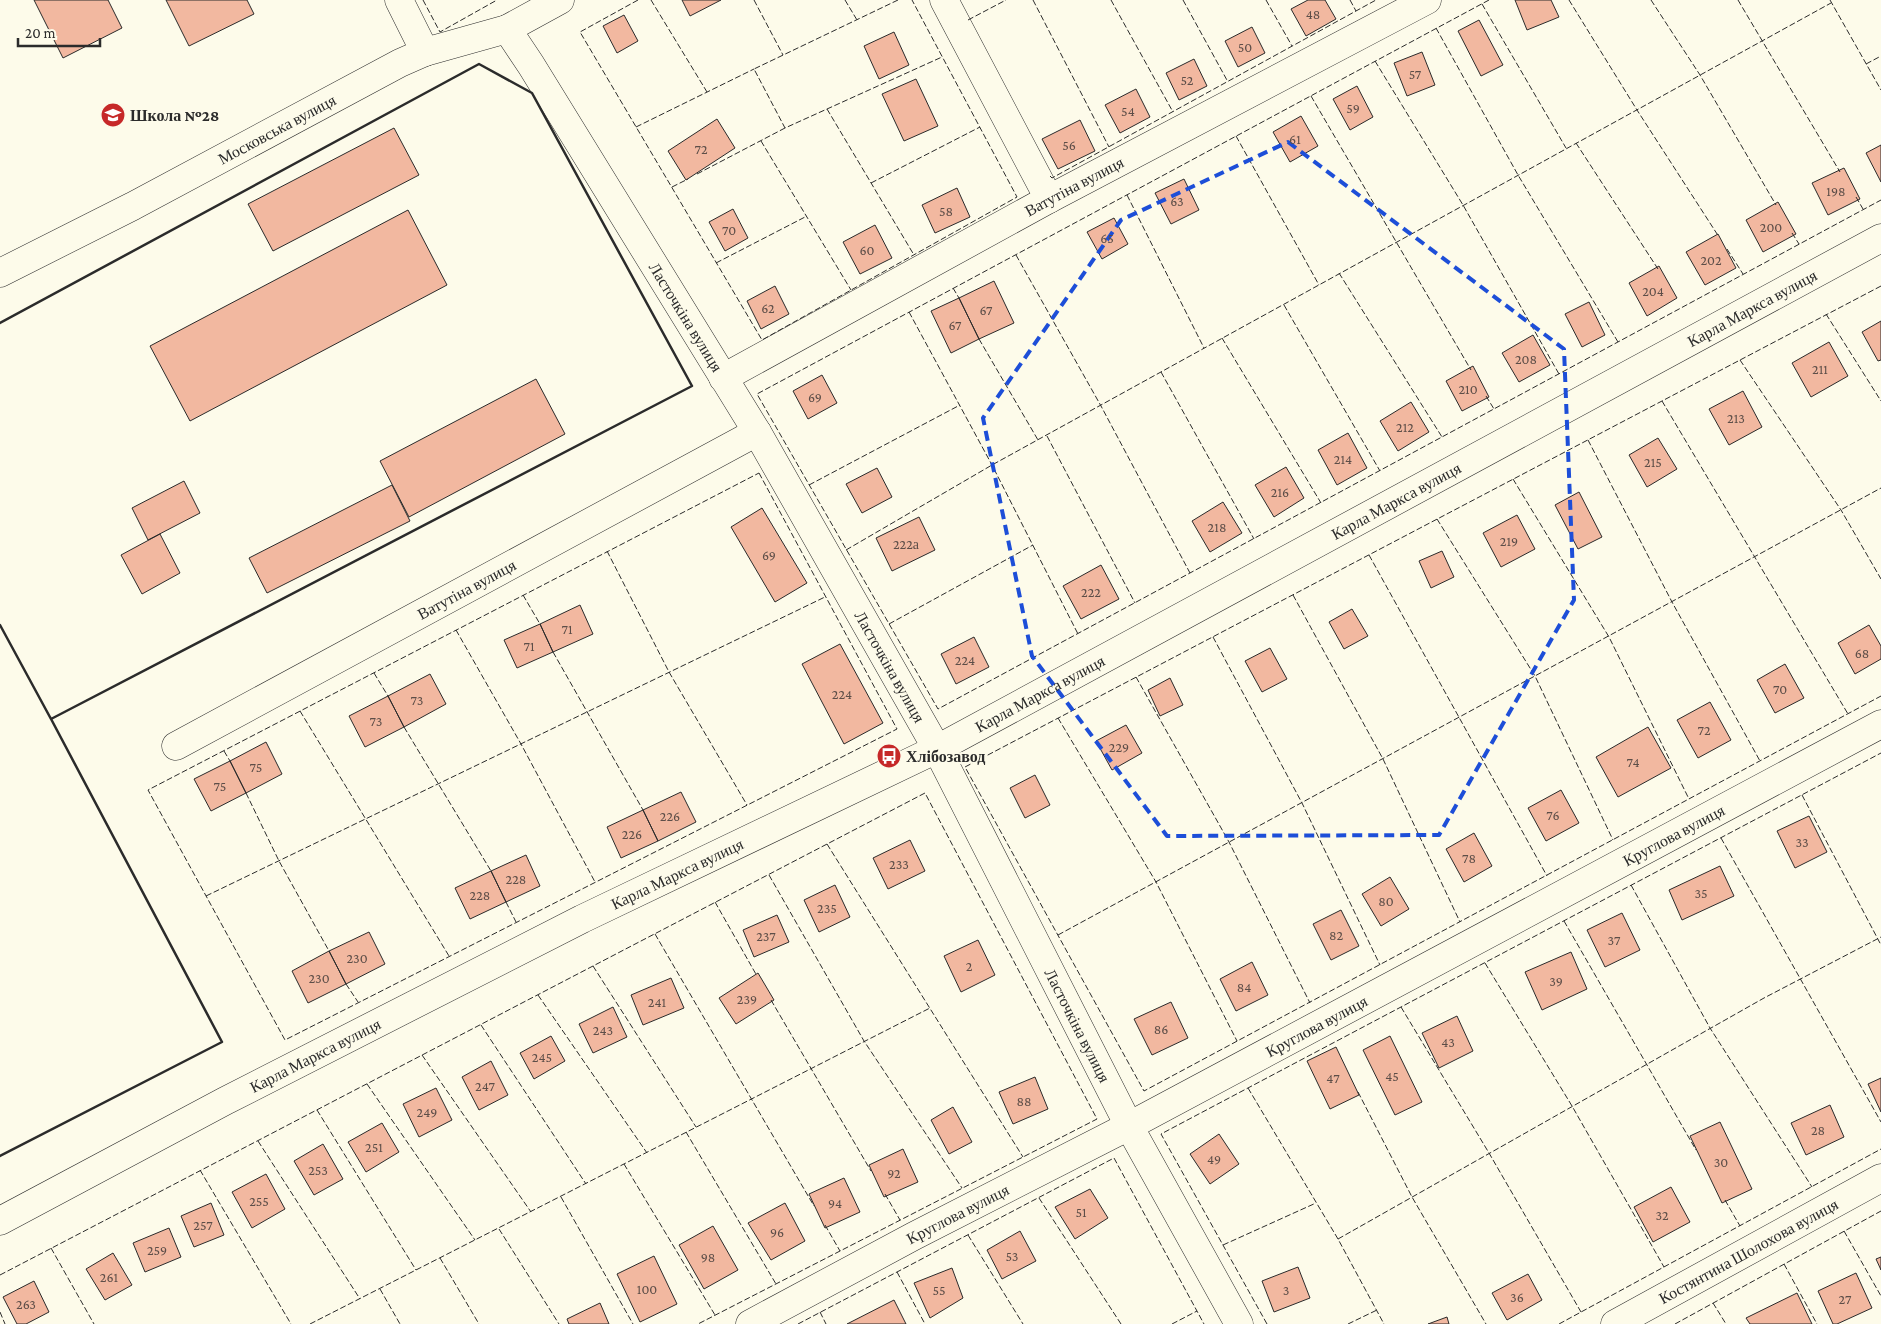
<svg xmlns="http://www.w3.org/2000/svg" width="1881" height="1324" font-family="'Crimson Pro',serif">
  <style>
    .building { fill: #f2b8a0; stroke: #2b2b2b }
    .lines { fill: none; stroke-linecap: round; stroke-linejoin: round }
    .minor-casing { stroke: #2b2b2b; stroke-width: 29 }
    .minor { stroke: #fdfbea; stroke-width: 28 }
    .fence { stroke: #2b2b2b; stroke-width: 1; stroke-dasharray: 6 2.5; stroke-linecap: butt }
    .wall { stroke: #2b2b2b; stroke-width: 2.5 }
    .marked { fill: none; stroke: #1d4ed8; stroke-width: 4; stroke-dasharray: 10 6; stroke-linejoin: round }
    .labels { text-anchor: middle; stroke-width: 4; stroke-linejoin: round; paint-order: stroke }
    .number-label { font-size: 14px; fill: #5d4e48 }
    .poi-label { font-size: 16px; font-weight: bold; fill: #2b2b2b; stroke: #fdfbea; text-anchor: start }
    .street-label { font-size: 16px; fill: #2b2b2b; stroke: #fdfbea }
  </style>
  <rect width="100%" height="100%" fill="#fdfbea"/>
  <path class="building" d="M 34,0 L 108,0 L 122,28 L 63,58 Z
    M 166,0 L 247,0 L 254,14 L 189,46 Z
    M 682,0 L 721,0 L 690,16 Z
    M 1308,0 L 1325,0 L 1336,19 L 1306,36 L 1291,9 Z
    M 1515,0 L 1551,0 L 1559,17 L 1527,30 Z
    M 624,15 L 638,41 L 617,53 L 603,26 Z
    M 1479,20 L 1503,65 L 1481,76 L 1458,31 Z
    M 1252,27 L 1265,53 L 1238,67 L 1225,41 Z
    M 894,32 L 909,65 L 879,79 L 864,46 Z
    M 1422,52 L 1435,85 L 1407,96 L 1394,63 Z
    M 1194,59 L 1207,86 L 1179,100 L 1166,73 Z
    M 916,79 L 938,126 L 904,141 L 882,94 Z
    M 1357,86 L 1373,117 L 1350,130 L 1333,99 Z
    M 1136,89 L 1150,117 L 1120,133 L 1105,105 Z
    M 1301,116 L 1318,146 L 1290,162 L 1273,132 Z
    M 717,119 L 735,148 L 686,180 L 668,151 Z
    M 1080,120 L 1095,151 L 1058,169 L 1042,139 Z
    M 394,128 L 419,175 L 273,251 L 248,204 Z
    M 1881,145 L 1881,182 L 1866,153 Z
    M 1844,168 L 1860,199 L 1828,215 L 1812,183 Z
    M 1184,179 L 1199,210 L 1171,224 L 1155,193 Z
    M 957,188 L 970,217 L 935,233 L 922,205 Z
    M 1778,202 L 1796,234 L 1763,252 L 1746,220 Z
    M 733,209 L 748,238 L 725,251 L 709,222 Z
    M 408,210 L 447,285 L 190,421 L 150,346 Z
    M 1114,218 L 1128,244 L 1102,259 L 1087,232 Z
    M 875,225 L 892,258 L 860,274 L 843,242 Z
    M 1718,234 L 1736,268 L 1705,285 L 1686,252 Z
    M 1659,266 L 1677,298 L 1647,316 L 1629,283 Z
    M 994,281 L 1014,323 L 979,339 L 959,298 Z
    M 775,286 L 789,314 L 761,329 L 747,301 Z
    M 959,298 L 979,339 L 951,353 L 931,311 Z
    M 1589,302 L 1605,335 L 1582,347 L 1565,314 Z
    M 1881,321 L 1881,360 L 1878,361 L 1862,332 Z
    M 1533,335 L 1550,365 L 1519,382 L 1502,353 Z
    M 1829,342 L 1848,376 L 1811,397 L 1792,363 Z
    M 1473,366 L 1489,397 L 1462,411 L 1446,381 Z
    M 822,375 L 837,403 L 808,419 L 793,391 Z
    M 536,379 L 565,434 L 409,517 L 380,461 Z
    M 1743,391 L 1762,427 L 1729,445 L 1709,409 Z
    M 1411,402 L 1429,432 L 1398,451 L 1380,421 Z
    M 1348,433 L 1367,468 L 1337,485 L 1318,450 Z
    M 1658,438 L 1677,469 L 1647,487 L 1629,455 Z
    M 1286,467 L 1304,498 L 1274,517 L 1255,485 Z
    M 877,468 L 892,497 L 862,513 L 846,484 Z
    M 184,481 L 200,513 L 148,540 L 132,508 Z
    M 392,485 L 410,521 L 267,593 L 249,558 Z
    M 1579,492 L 1602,537 L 1578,549 L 1555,505 Z
    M 1223,502 L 1242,533 L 1210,552 L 1192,521 Z
    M 762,508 L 807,583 L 775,602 L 731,527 Z
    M 1517,515 L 1535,549 L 1501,567 L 1483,533 Z
    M 919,517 L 935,550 L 892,571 L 876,538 Z
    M 160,534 L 180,573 L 142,594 L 121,555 Z
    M 1442,551 L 1454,577 L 1431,588 L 1419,561 Z
    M 1101,565 L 1119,599 L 1081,619 L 1063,586 Z
    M 580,605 L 593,634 L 553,652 L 540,624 Z
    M 1352,609 L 1368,636 L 1344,649 L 1329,622 Z
    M 540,624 L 553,652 L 517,668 L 504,640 Z
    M 1869,625 L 1881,646 L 1881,659 L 1855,674 L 1838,643 Z
    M 974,637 L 989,667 L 956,684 L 941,654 Z
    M 840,644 L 883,723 L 844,744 L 802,664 Z
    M 1270,648 L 1287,679 L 1262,692 L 1245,661 Z
    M 1785,664 L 1804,698 L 1775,713 L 1757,680 Z
    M 430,674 L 446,704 L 404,727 L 388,696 Z
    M 1170,678 L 1183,705 L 1160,716 L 1148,690 Z
    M 388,696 L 404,727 L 365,747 L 349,716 Z
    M 1710,702 L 1731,740 L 1698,758 L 1677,720 Z
    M 1126,725 L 1142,753 L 1112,770 L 1096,741 Z
    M 1648,727 L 1671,768 L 1618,797 L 1596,757 Z
    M 266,742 L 282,774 L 246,793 L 230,761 Z
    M 230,761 L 246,793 L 211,811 L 194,779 Z
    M 1035,775 L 1050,805 L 1025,818 L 1010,788 Z
    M 1561,790 L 1579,823 L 1546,841 L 1528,808 Z
    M 681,792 L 696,822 L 658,841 L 643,810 Z
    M 643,810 L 658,841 L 621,858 L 607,827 Z
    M 1809,816 L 1827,852 L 1795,868 L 1777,831 Z
    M 1474,833 L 1492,866 L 1464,882 L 1446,849 Z
    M 910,840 L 925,871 L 888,889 L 873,858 Z
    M 526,855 L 540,886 L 506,902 L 491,871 Z
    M 1720,866 L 1734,896 L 1682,920 L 1669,890 Z
    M 491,871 L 506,902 L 470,919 L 455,888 Z
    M 1390,877 L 1409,909 L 1381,926 L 1362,894 Z
    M 835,885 L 850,917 L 819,932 L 804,900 Z
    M 1341,910 L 1359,946 L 1331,960 L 1313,924 Z
    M 1622,913 L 1640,950 L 1605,967 L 1587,930 Z
    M 777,915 L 789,942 L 754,957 L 743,930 Z
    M 369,932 L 385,964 L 346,984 L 329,951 Z
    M 978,940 L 995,975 L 961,992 L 944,956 Z
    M 329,951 L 346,984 L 308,1003 L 292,971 Z
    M 1571,952 L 1587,989 L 1542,1010 L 1525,972 Z
    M 1252,962 L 1268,995 L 1236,1011 L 1220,979 Z
    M 758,973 L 774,1000 L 736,1024 L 719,998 Z
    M 671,978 L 684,1008 L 643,1025 L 631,995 Z
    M 1171,1002 L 1188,1038 L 1152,1055 L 1134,1019 Z
    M 613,1007 L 627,1037 L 593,1053 L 579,1024 Z
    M 1457,1016 L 1473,1051 L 1439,1068 L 1422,1033 Z
    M 551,1036 L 565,1061 L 534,1079 L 520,1053 Z
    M 1390,1036 L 1422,1102 L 1395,1115 L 1363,1050 Z
    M 1336,1047 L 1359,1095 L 1330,1109 L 1307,1061 Z
    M 491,1061 L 508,1095 L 479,1110 L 462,1077 Z
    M 1035,1077 L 1048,1109 L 1013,1124 L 999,1092 Z
    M 1881,1078 L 1881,1112 L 1868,1084 Z
    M 436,1088 L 452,1120 L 419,1137 L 403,1104 Z
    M 1830,1105 L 1844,1137 L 1806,1155 L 1791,1123 Z
    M 953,1107 L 972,1142 L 949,1154 L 931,1120 Z
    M 1720,1122 L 1752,1189 L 1722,1203 L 1690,1136 Z
    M 382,1123 L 399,1152 L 366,1172 L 348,1142 Z
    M 1219,1134 L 1239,1164 L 1210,1184 L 1190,1154 Z
    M 323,1144 L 343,1179 L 314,1195 L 294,1161 Z
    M 903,1149 L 918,1182 L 884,1197 L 869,1165 Z
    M 266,1174 L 285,1209 L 252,1228 L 232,1192 Z
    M 844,1178 L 860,1212 L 825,1228 L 809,1194 Z
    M 1671,1187 L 1690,1222 L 1653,1242 L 1634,1207 Z
    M 1090,1189 L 1108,1218 L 1075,1239 L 1055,1207 Z
    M 211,1203 L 224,1235 L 194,1247 L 181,1216 Z
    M 785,1203 L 805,1241 L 771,1260 L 748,1223 Z
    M 713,1226 L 738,1270 L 704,1289 L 679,1245 Z
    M 169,1228 L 181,1257 L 145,1272 L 133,1243 Z
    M 1020,1231 L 1036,1261 L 1002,1279 L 987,1250 Z
    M 113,1253 L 132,1285 L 105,1300 L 86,1269 Z
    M 654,1256 L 677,1304 L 640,1322 L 617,1274 Z
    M 1881,1257 L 1881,1270 L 1876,1259 Z
    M 1298,1267 L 1310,1298 L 1274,1312 L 1262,1281 Z
    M 952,1268 L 963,1298 L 930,1318 L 914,1283 Z
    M 1856,1273 L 1872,1308 L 1837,1324 L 1833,1324 L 1818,1291 Z
    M 1528,1274 L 1542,1300 L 1507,1320 L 1492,1293 Z
    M 34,1281 L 49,1312 L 26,1324 L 17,1324 L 3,1297 Z
    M 1797,1293 L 1812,1324 L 1750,1324 L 1746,1318 Z
    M 894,1300 L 906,1324 L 847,1324 Z
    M 600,1303 L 609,1324 L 569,1324 L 567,1319 Z
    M 1447,1317 L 1449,1324 L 1428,1324 Z"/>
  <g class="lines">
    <defs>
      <g id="minor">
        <path d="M 399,0 L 425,52"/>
        <path d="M 944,0 L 1049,199"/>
        <path id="s1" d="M 507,29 L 531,65 L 757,432 L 937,749 L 1129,1126 L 1239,1324"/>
        <path id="s2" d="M 0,273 L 133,206 L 400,63 L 425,52 L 507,29 L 560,0"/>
        <path id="s3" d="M 723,378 L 1049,199 L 1427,0"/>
        <path id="s4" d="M 176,746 L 757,432"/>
        <path id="s5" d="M 0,1221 L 225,1101 L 582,919 L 937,749 L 1881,238"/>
        <path id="s6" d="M 750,1324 L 914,1236 L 1129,1126 L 1881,724"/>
        <path id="s7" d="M 1615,1324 L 1881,1178"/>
      </g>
    </defs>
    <use href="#minor" class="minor-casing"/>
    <use href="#minor" class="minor"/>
    <path class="fence" d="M 423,0 L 440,32 L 497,0
      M 638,0 L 580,32 L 762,340 L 1017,197 L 912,0
      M 651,0 L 707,92
      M 754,0 L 783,55
      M 845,0 L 857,20
      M 898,0 L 754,69 L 785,128 L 942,57
      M 1033,0 L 1109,147
      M 1111,0 L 1173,112
      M 1183,0 L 1228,82
      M 1266,0 L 1292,46
      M 1350,0 L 1356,11
      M 1489,0 L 757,394 L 938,709 L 1881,200
      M 1569,0 L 1637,110 L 1719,237
      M 1651,0 L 1700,75 L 1776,205
      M 1738,0 L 1840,172
      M 1830,0 L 1881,90
      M 1482,4 L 1566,148
      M 968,20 L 1006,0
      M 1436,28 L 1518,175 L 1618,342
      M 1375,61 L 1463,205 L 1559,374
      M 1866,64 L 1881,56
      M 1311,96 L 1471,370
      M 827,109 L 914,255
      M 636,127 L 754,69
      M 1236,136 L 1319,285
      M 761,141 L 851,290
      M 1576,143 L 1658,269
      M 697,174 L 785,128
      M 1050,176 L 1052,178 L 1376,0
      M 871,183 L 980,127
      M 672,187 L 688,179
      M 1127,195 L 1204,348
      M 1856,197 L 1863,209
      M 1792,233 L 1799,244
      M 1727,249 L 1743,274
      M 1016,255 L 1101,406 L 1190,573
      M 716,263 L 807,216
      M 1339,273 L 1442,437
      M 1881,286 L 965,767 L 1144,1091 L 1881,696
      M 953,288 L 959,298
      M 1284,305 L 1380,471
      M 909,312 L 992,465 L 1078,634
      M 1826,314 L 1881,401
      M 1222,338 L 1321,503
      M 979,339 L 1038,440
      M 1740,360 L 1841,510 L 1881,579
      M 1161,372 L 1254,539
      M 1486,396 L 1494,409
      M 1662,401 L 1848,714
      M 1047,436 L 1135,603
      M 1588,440 L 1672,602 L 1760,761
      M 759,473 L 897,729 L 285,1040 L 148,790 Z
      M 1513,479 L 1609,637 L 1689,799
      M 809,485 L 960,405
      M 1437,519 L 1535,676 L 1613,840
      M 846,550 L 992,465 L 1831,3
      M 607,551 L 669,672 L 747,805
      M 1369,555 L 1547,876
      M 523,595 L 540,624
      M 1293,595 L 1383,759 L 1460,922
      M 889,624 L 1033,545
      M 456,630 L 521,744 L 595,882
      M 1213,637 L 1302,803 L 1380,965
      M 553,652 L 643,810
      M 374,673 L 388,696
      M 1136,677 L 1229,842 L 1310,1003
      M 300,711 L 449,956
      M 1058,718 L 1156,882 L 1237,1041
      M 404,727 L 491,871
      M 224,751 L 230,761
      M 246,793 L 279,861 L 329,951
      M 1802,795 L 1881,945
      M 1721,838 L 1881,1122
      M 827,844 L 1023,1157
      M 769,875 L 864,1041 L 962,1188
      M 1631,885 L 1710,1028 L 1812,1187
      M 206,896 L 825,597
      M 506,902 L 516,922
      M 715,902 L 757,976
      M 1564,921 L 1696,1150
      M 655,934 L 814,1206
      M 1058,935 L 1881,488
      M 1485,963 L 1572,1106 L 1664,1267
      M 593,966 L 696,1127
      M 346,984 L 358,1002
      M 538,995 L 647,1153
      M 771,1000 L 871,1171
      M 1401,1007 L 1489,1153 L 1581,1312
      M 481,1025 L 586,1184
      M 422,1055 L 531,1212
      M 367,1084 L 475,1240
      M 1248,1088 L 1338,1239 L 1384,1324
      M 1358,1092 L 1412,1197 L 1486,1324
      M 317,1110 L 416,1270
      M 686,1132 L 776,1284
      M 258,1141 L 360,1299
      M 624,1164 L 715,1315
      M 200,1170 L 291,1324
      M 885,1194 L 900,1220
      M 561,1197 L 633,1324
      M 1039,1198 L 1121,1324
      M 1725,1200 L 1740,1226
      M 825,1225 L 840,1251
      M 499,1229 L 559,1324
      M 1844,1231 L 1881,1296
      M 968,1235 L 1023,1324
      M 1338,1239 L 1764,998 L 1881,937
      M 1223,1245 L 1316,1203
      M 51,1248 L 94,1324
      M 440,1258 L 479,1324
      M 1784,1264 L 1817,1324
      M 897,1272 L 925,1324
      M 0,1275 L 925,793 L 1097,1119 L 698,1324
      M 380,1289 L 400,1324
      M 1713,1303 L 1726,1324
      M 0,1312 L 5,1324
      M 820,1312 L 826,1324
      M 310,1324 L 930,1008
      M 798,1324 L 1114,1158 L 1204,1324
      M 1172,1324 L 1197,1311
      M 1267,1324 L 1161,1134 L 1881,753
      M 1348,1324 L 1377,1310
      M 1559,1324 L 1881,1149
      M 1675,1324 L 1881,1211"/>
    <path class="wall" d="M 0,323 L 479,64 L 532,93 L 692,386 L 51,719 L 0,625
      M 0,1156 L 222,1042 L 50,717"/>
  </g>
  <path class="marked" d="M 1288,142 L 1564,349 L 1574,600 L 1439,835 L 1167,836 L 1032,656 L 983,418 L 1121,220 Z"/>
  <defs>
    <symbol id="school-disc" viewBox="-11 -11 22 22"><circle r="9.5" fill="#c62828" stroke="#fdfbea"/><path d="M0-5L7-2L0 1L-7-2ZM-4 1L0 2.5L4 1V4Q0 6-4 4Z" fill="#fff"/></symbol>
    <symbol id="bus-disc" viewBox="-11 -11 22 22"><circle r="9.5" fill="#c62828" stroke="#fdfbea"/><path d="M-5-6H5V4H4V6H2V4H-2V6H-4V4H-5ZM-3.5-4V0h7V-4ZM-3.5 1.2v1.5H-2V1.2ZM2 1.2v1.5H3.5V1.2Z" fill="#fff"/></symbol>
  </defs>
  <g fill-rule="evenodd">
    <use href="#school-disc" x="99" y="101" width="28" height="28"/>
    <use href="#bus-disc" x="875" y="742" width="28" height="28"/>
  </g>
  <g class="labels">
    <g class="number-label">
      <text x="1313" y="19">48</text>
      <text x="1245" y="52">50</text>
      <text x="1415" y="79">57</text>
      <text x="1187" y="85">52</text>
      <text x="1353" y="113">59</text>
      <text x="1128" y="116">54</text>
      <text x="1295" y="144">61</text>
      <text x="1069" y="150">56</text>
      <text x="701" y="154">72</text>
      <text x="1836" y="196">198</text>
      <text x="1177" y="206">63</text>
      <text x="946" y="216">58</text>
      <text x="1771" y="232">200</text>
      <text x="729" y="235">70</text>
      <text x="1107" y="243">65</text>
      <text x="867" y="255">60</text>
      <text x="1711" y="265">202</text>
      <text x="1653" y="296">204</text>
      <text x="768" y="313">62</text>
      <text x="986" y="315">67</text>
      <text x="955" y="330">67</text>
      <text x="1526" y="364">208</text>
      <text x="1820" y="374">211</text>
      <text x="1468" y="394">210</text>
      <text x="815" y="402">69</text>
      <text x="1736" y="423">213</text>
      <text x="1405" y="432">212</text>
      <text x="1343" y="464">214</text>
      <text x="1653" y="467">215</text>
      <text x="1280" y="497">216</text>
      <text x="1217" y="532">218</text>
      <text x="1509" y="546">219</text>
      <text x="906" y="549">222а</text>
      <text x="769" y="560">69</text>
      <text x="1091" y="597">222</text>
      <text x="567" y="634">71</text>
      <text x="529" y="651">71</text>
      <text x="1862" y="658">68</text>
      <text x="965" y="665">224</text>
      <text x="1780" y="694">70</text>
      <text x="842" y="699">224</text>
      <text x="417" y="705">73</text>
      <text x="376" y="726">73</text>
      <text x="1704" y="735">72</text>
      <text x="1119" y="752">229</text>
      <text x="1633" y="767">74</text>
      <text x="256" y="772">75</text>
      <text x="220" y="791">75</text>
      <text x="1553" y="820">76</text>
      <text x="670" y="821">226</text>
      <text x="632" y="839">226</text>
      <text x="1802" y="847">33</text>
      <text x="1469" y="863">78</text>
      <text x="899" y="869">233</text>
      <text x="516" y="884">228</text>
      <text x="1701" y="898">35</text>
      <text x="480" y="900">228</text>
      <text x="1386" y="906">80</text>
      <text x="827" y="913">235</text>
      <text x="1336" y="940">82</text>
      <text x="766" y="941">237</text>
      <text x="1614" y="945">37</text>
      <text x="357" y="963">230</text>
      <text x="969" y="971">2</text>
      <text x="319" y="983">230</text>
      <text x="1556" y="986">39</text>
      <text x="1244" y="992">84</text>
      <text x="747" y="1004">239</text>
      <text x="657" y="1007">241</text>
      <text x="1161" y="1034">86</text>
      <text x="603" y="1035">243</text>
      <text x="1448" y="1047">43</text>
      <text x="542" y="1062">245</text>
      <text x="1392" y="1081">45</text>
      <text x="1333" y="1083">47</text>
      <text x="485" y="1091">247</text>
      <text x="1024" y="1106">88</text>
      <text x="427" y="1117">249</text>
      <text x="1818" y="1135">28</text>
      <text x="374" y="1152">251</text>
      <text x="1214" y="1164">49</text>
      <text x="1721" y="1167">30</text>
      <text x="318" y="1175">253</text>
      <text x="894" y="1178">92</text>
      <text x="259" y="1206">255</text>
      <text x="835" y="1208">94</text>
      <text x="1081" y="1217">51</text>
      <text x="1662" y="1220">32</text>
      <text x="203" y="1230">257</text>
      <text x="777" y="1237">96</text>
      <text x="157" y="1255">259</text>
      <text x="1012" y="1261">53</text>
      <text x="708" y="1262">98</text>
      <text x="109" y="1282">261</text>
      <text x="647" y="1294">100</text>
      <text x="939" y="1295">55</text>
      <text x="1286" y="1295">3</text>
      <text x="1517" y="1302">36</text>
      <text x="1845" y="1304">27</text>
      <text x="26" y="1309">263</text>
    </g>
    <g class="poi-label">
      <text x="130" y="121">Школа №28</text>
      <text x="906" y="762">Хлібозавод</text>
    </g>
    <g class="street-label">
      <text dy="6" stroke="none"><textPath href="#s2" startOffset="312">Московська вулиця</textPath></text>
      <text dy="6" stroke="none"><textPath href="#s3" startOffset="400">Ватутіна вулиця</textPath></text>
      <text dy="6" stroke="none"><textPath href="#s5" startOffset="1976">Карла Маркса вулиця</textPath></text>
      <text dy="6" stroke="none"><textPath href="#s1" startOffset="339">Ласточкіна вулиця</textPath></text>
      <text dy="6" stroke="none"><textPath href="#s5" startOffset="1571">Карла Маркса вулиця</textPath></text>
      <text dy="6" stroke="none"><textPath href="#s4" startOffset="330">Ватутіна вулиця</textPath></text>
      <text dy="6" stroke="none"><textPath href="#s1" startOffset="744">Ласточкіна вулиця</textPath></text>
      <text dy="6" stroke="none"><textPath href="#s5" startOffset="1166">Карла Маркса вулиця</textPath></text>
      <text dy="6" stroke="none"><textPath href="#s6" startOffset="1045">Круглова вулиця</textPath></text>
      <text dy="6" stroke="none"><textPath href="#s5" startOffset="761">Карла Маркса вулиця</textPath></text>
      <text dy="6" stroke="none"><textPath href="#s1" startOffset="1149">Ласточкіна вулиця</textPath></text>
      <text dy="6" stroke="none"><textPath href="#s6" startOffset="640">Круглова вулиця</textPath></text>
      <text dy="6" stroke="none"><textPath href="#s5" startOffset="356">Карла Маркса вулиця</textPath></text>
      <text dy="6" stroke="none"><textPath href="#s6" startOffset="235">Круглова вулиця</textPath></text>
      <text dy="6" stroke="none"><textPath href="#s7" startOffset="152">Костянтина Шолохова вулиця</textPath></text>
    </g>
  </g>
  <path d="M18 38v8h82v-8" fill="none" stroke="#2b2b2b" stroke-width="2.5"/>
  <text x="25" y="38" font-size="15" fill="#2b2b2b" stroke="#fdfbea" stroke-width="4" paint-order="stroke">20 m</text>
</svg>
